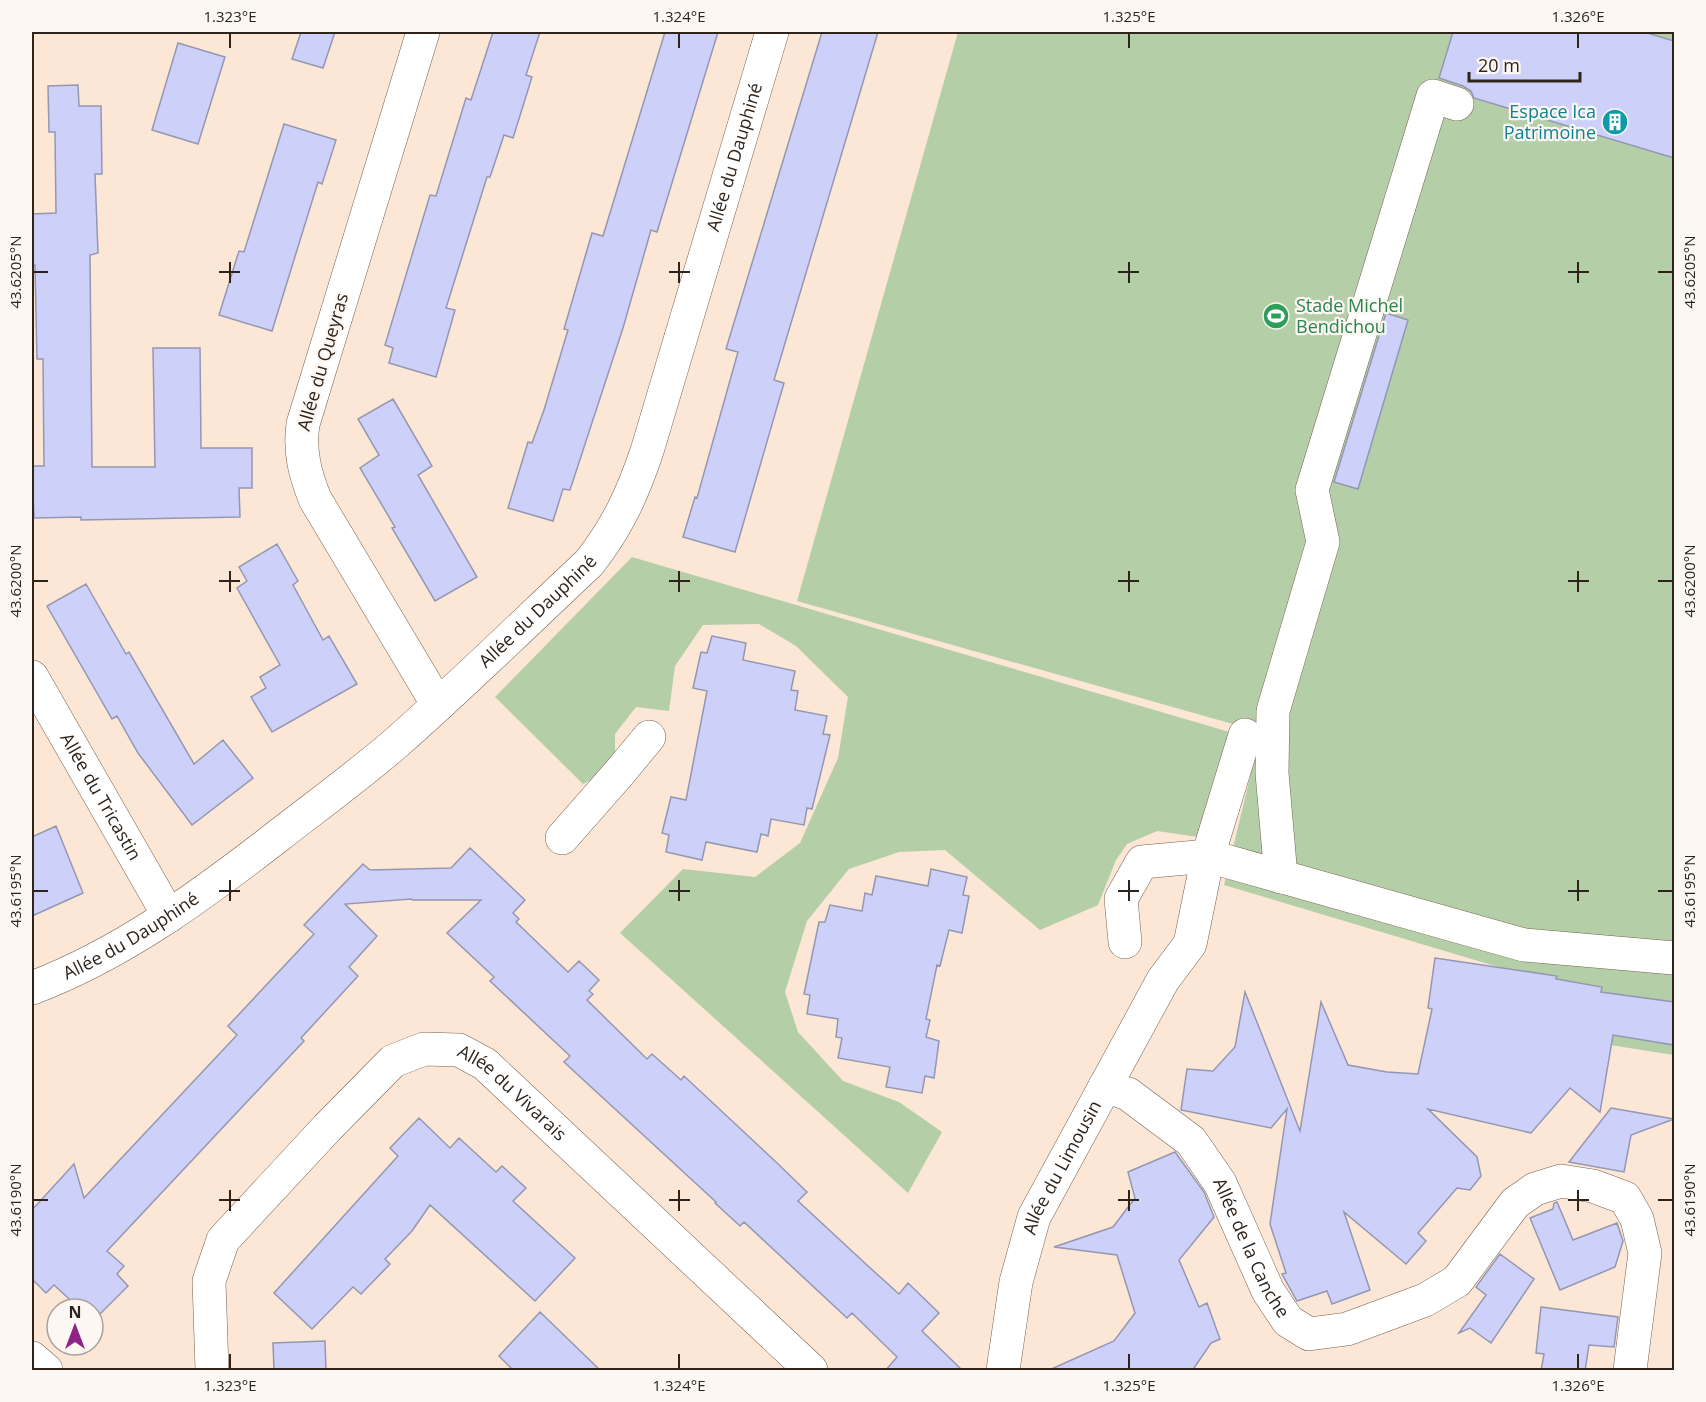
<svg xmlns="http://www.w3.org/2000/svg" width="1706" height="1402" font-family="'Open Sans',sans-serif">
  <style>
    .green { fill: #b4cfa8 }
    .building { fill: #cdd1f9; stroke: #9497b2; stroke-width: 1.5 }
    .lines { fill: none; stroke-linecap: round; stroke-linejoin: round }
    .minor-casing { stroke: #78614f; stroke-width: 34 }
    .minor { stroke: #fff; stroke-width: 33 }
    .ticks { fill: none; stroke: #2e241c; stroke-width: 2 }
    .labels { text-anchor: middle; stroke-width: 4.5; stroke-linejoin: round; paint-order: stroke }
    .culture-label { font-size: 18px; fill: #0d838f; stroke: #fcf7f2; text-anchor: end }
    .street-label { font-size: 18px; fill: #2e241c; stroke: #fcf7f2 }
    .leisure-label { font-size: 18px; fill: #27864d; stroke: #fcf7f2; text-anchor: start }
    .neatline { fill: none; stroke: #2e241c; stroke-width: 2 }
    .ticks-label { font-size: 15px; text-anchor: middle; fill: #2e241c }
  </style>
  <rect width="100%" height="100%" fill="#fce6d5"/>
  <path class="green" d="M 958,32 L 1674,32 L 1674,1055 L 1553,1036 L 1555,984 L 1224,885 L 1261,732 L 797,601 Z
    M 632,557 L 1233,733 L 1205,838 L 1157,831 L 1127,844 L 1116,860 L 1098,905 L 1040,930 L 945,850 L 899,852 L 849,869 L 807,921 L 785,992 L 798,1032 L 843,1081 L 899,1102 L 942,1132 L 908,1193 L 620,933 L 683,869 L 755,877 L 800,843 L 838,758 L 848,697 L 796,646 L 759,624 L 703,625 L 675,666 L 669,711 L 636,707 L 615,734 L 615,756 L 591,780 L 583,784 L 495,697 Z"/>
  <path class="building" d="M 301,32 L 335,32 L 323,68 L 292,59 Z
    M 493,32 L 540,32 L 526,75 L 532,77 L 513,138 L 504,135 L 490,177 L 487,177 L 446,308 L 455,310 L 436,377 L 389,363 L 393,348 L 385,345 L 430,195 L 436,196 L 466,98 L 471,100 Z
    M 665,32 L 718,32 L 657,232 L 651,230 L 623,328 L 570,490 L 563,489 L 553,521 L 508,508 L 528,442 L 532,443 L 544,410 L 568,330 L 564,329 L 592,233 L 603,236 Z
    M 822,32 L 878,32 L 774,380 L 784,383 L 735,552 L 683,537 L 695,497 L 697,498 L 738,352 L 726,349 Z
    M 1453,32 L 1644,32 L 1674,41 L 1674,158 L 1474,98 L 1471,91 L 1463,86 L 1439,78 Z
    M 178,43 L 225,57 L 198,144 L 152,130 Z
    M 78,85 L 79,106 L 101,106 L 102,174 L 95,174 L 98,253 L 90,255 L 92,467 L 155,467 L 153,348 L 200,348 L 201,448 L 252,448 L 252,488 L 239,488 L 240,517 L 81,520 L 81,517 L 34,518 L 32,466 L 44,466 L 43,359 L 37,359 L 35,265 L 32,265 L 32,214 L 56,213 L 55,132 L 49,132 L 48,86 Z
    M 284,124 L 336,140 L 322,184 L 318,182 L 272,331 L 219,315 L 239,251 L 244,252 Z
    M 1386,313 L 1408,320 L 1358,489 L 1334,482 Z
    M 393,399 L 432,466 L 418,475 L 477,577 L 435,601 L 392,528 L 395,527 L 360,468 L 379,455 L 358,419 Z
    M 277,544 L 298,581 L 293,585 L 323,640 L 329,636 L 357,684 L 272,732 L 251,697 L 266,688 L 260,677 L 280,665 L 237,588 L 247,581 L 239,567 Z
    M 86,584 L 126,654 L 129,652 L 194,764 L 223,740 L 253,778 L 192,825 L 138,753 L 117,716 L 112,719 L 47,606 Z
    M 712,636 L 746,643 L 743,660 L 795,671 L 791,690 L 798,691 L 795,710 L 827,716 L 823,734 L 830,735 L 812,809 L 807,808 L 804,825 L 771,819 L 768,836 L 761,834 L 757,852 L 706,842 L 702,860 L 666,852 L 669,835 L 662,833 L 671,797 L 686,800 L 707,691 L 693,688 L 701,652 L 707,653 Z
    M 56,826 L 83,893 L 32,916 L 32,837 Z
    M 470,848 L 525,900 L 513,913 L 519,919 L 516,922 L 568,972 L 579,961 L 599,980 L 589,991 L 593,994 L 587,1000 L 647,1059 L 652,1054 L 681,1080 L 684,1076 L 776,1162 L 807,1192 L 798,1201 L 868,1266 L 899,1294 L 908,1283 L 939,1313 L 922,1331 L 963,1371 L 885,1371 L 897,1357 L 852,1313 L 847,1318 L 744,1222 L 740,1226 L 715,1203 L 716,1202 L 564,1062 L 570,1056 L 490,981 L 494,977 L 447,933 L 481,900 L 413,900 L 411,899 L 345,904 L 377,936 L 349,967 L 358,976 L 301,1038 L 304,1041 L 107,1251 L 124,1266 L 117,1274 L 128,1286 L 93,1321 L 93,1309 L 80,1309 L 54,1285 L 46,1293 L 32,1279 L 32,1210 L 74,1164 L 84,1198 L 237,1035 L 228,1026 L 314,934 L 304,925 L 363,864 L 370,870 L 451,868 Z
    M 931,869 L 967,877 L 963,895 L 969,896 L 962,933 L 949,930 L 940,966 L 937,965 L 926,1019 L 930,1020 L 926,1037 L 939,1041 L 934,1078 L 925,1076 L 922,1093 L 886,1087 L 890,1067 L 838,1058 L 842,1038 L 836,1037 L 838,1019 L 807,1014 L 810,995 L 804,994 L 819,922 L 825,922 L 830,905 L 862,911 L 865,893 L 872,895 L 876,876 L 928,886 Z
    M 1435,958 L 1557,976 L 1556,979 L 1602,987 L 1601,992 L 1674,1002 L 1674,1045 L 1613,1035 L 1600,1112 L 1570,1088 L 1531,1133 L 1428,1109 L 1477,1157 L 1481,1176 L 1470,1190 L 1457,1188 L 1418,1233 L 1426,1241 L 1406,1264 L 1344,1212 L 1370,1290 L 1332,1304 L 1327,1291 L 1297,1301 L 1282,1274 L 1286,1273 L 1270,1224 L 1287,1109 L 1271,1128 L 1181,1110 L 1187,1069 L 1213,1071 L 1235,1047 L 1245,992 L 1300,1131 L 1321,1002 L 1348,1065 L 1387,1072 L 1418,1074 L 1432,1009 L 1428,1008 Z
    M 1611,1108 L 1674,1119 L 1631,1135 L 1624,1172 L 1569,1162 Z
    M 419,1118 L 450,1148 L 459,1138 L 496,1172 L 502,1166 L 526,1188 L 513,1201 L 575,1258 L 535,1301 L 430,1205 L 412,1231 L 385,1259 L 390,1264 L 361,1294 L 353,1287 L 312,1329 L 274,1293 L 398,1156 L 390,1148 Z
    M 1175,1152 L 1204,1192 L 1214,1217 L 1179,1260 L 1199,1307 L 1207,1303 L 1220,1339 L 1211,1343 L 1192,1371 L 1047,1371 L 1114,1341 L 1135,1313 L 1117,1255 L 1054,1247 L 1113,1227 L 1135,1198 L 1128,1172 Z
    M 1557,1202 L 1573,1240 L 1617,1223 L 1623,1241 L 1615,1267 L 1560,1290 L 1530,1218 L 1553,1209 L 1554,1203 Z
    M 1500,1254 L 1534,1279 L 1491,1343 L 1470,1328 L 1459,1333 L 1486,1295 L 1476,1287 Z
    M 1541,1307 L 1618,1317 L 1614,1347 L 1589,1345 L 1585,1371 L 1541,1371 L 1544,1354 L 1536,1353 Z
    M 540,1312 L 570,1341 L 601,1371 L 514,1371 L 499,1356 Z
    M 325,1341 L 326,1371 L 274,1371 L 273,1343 Z"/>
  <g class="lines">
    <defs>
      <g id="minor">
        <path d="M 423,32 L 303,424 C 299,451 305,474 315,499 L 438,705"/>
        <path id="s1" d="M 32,677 L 169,916"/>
        <path d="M 562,838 L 620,772 L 649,737"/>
        <path d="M 1281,877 L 1272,773 L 1273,711 L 1323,542 L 1312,490 L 1433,96 L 1457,104"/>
        <path d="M 1125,942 L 1121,899 L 1142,862 L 1208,856 L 1524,945 L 1674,958"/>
        <path id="s2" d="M 32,988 C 122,954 202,895 278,836 C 318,805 359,775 396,743 C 462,685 525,623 589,563 C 618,526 632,495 647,451 L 772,32"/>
        <path id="s3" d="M 1105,1086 L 1128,1094 L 1191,1141 L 1220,1183 L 1268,1291 L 1288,1321 L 1309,1334 L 1347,1329 L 1425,1300 L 1457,1281 L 1515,1203 L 1535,1189 L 1561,1181 L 1593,1186 L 1625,1198 L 1637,1219 L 1645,1253 L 1630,1370"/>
        <path d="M 32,1358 L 46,1370"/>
        <path id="s4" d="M 212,1370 L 209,1281 L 223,1240 L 327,1128 L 393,1061 L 424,1049 L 459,1050 L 485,1064 L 811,1370"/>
        <path id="s5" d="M 1003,1370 L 1016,1282 L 1034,1217 L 1163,980 L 1190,944 L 1208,856 L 1245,735"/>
      </g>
    </defs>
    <use href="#minor" class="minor-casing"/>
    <use href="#minor" class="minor"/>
  </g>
  <path class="ticks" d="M 230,33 L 230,48M 679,33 L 679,48M 1129,33 L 1129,48M 1578,33 L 1578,48M 230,262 L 230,283M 679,262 L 679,283M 1129,262 L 1129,283M 1578,262 L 1578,283M 33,272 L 48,272M 219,272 L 240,272M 669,272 L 690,272M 1118,272 L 1139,272M 1568,272 L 1589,272M 1658,272 L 1673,272M 230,571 L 230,592M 679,571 L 679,592M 1129,571 L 1129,592M 1578,571 L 1578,592M 33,581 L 48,581M 219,581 L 240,581M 669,581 L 690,581M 1118,581 L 1139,581M 1568,581 L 1589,581M 1658,581 L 1673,581M 230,880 L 230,901M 679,880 L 679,901M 1129,880 L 1129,901M 1578,880 L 1578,901M 33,891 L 48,891M 219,891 L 240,891M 669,891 L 690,891M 1118,891 L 1139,891M 1568,891 L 1589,891M 1658,891 L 1673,891M 230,1190 L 230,1211M 679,1190 L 679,1211M 1129,1190 L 1129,1211M 1578,1190 L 1578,1211M 33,1200 L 48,1200M 219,1200 L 240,1200M 669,1200 L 690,1200M 1118,1200 L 1139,1200M 1568,1200 L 1589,1200M 1658,1200 L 1673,1200M 230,1354 L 230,1369M 679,1354 L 679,1369M 1129,1354 L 1129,1369M 1578,1354 L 1578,1369"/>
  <defs>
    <symbol id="building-disc" viewBox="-11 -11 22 22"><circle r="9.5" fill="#0f9aa8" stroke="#fcf7f2"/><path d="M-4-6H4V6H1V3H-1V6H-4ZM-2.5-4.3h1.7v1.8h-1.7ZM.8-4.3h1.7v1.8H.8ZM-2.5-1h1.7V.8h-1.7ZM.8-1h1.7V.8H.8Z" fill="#fff"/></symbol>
    <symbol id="stadium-disc" viewBox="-11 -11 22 22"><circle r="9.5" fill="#2e9e5b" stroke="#fcf7f2"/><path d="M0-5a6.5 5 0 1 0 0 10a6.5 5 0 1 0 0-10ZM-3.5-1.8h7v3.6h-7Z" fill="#fff"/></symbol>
  </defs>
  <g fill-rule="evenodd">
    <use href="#building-disc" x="1600" y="107" width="30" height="30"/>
    <use href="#stadium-disc" x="1261" y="301" width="30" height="30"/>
  </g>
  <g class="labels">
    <g class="culture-label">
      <text x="1596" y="118">Espace Ica<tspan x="1596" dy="21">Patrimoine</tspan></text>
    </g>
    <g class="street-label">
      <text dy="6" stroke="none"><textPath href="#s2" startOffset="1138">Allée du Dauphiné</textPath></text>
      <text transform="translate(323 362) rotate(-74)" y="6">Allée du Queyras</text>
      <text dy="6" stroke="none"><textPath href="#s2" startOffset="634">Allée du Dauphiné</textPath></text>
      <text dy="6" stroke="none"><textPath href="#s1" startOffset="138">Allée du Tricastin</textPath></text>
      <text dy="6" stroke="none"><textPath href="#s2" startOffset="112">Allée du Dauphiné</textPath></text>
      <text dy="6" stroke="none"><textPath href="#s4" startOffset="516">Allée du Vivarais</textPath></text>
      <text dy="6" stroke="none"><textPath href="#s5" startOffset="213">Allée du Limousin</textPath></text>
      <text dy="6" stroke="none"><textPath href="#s3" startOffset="226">Allée de la Canche</textPath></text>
    </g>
    <g class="leisure-label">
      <text x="1296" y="312">Stade Michel<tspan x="1296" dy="21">Bendichou</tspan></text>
    </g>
  </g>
  <rect width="1706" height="1402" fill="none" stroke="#fcf7f2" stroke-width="66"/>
  <g transform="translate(75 1327)"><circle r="28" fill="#fcf7f2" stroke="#aaa39c" stroke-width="1.5"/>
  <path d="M0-4.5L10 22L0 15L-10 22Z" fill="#8e2286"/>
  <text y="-9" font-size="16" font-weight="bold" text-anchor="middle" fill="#2e241c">N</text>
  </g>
  <path d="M1469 72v9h111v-9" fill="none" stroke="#2e241c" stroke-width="3"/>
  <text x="1478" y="72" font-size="18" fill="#2e241c" stroke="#fcf7f2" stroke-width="4.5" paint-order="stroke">20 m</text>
  <rect x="33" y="33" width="1640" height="1336" class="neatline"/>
  <g class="ticks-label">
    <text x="230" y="22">1.323°E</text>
    <text x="679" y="22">1.324°E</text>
    <text x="1129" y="22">1.325°E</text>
    <text x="1578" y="22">1.326°E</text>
    <text transform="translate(16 272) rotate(-90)" y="5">43.6205°N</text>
    <text transform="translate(1690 272) rotate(-90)" y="5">43.6205°N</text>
    <text transform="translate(16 581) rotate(-90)" y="5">43.6200°N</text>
    <text transform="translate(1690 581) rotate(-90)" y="5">43.6200°N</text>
    <text transform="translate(16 891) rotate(-90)" y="5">43.6195°N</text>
    <text transform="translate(1690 891) rotate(-90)" y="5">43.6195°N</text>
    <text transform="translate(16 1200) rotate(-90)" y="5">43.6190°N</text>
    <text transform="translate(1690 1200) rotate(-90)" y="5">43.6190°N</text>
    <text x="230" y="1391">1.323°E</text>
    <text x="679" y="1391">1.324°E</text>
    <text x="1129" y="1391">1.325°E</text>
    <text x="1578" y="1391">1.326°E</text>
  </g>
</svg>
